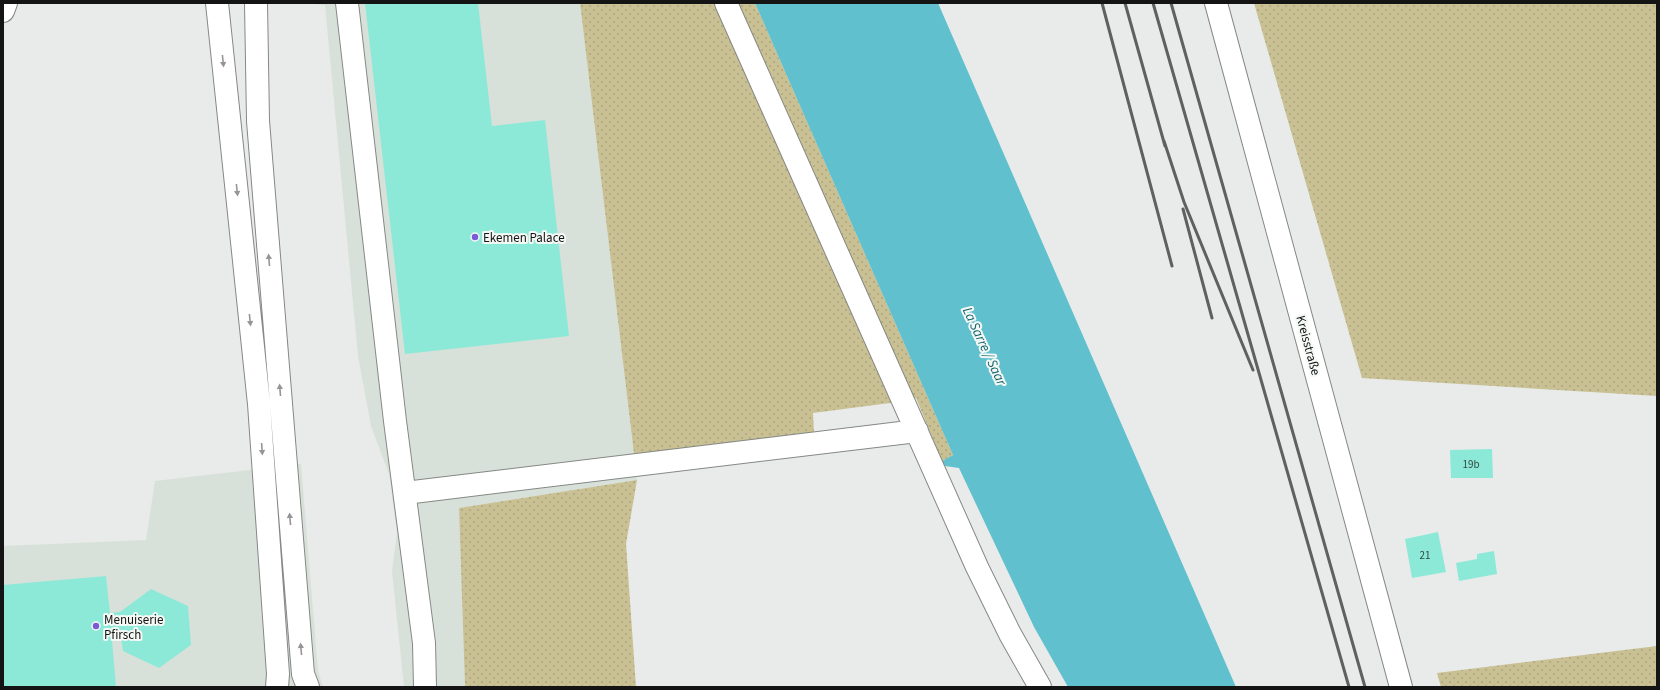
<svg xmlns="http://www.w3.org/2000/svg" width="1660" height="690" font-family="'Source Sans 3',sans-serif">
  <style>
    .built { fill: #d7e1d9 }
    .grass { fill: url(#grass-dots) }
    .water { fill: #61c0ce }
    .building { fill: #8de9d7 }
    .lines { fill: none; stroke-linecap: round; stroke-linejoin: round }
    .minor-casing { stroke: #858885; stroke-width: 24 }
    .major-casing { stroke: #858885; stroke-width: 24 }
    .highway-casing { stroke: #858885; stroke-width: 24 }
    .minor { stroke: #fff; stroke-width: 22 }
    .major { stroke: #fff; stroke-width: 22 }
    .highway { stroke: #fff; stroke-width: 22 }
    .rail { stroke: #5f605f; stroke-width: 3 }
    .oneway { fill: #959595 }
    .poi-dot { fill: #7b5bd5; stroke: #f5f9f6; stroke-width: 1.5 }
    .labels { text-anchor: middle; stroke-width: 4; stroke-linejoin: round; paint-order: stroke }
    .number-label { font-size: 11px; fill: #324944 }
    .poi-label { font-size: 13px; fill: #131413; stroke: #f5f9f6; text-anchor: start }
    .street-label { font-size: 13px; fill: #131413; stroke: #f5f9f6 }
    .water-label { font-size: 14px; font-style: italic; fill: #13636d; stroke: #f5f9f6 }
  </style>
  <defs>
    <pattern id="grass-dots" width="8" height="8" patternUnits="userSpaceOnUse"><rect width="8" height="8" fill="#c9c093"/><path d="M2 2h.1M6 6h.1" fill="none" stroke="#aca47e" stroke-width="1.8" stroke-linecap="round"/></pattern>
  </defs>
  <rect width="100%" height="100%" fill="#e8ebe9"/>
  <path class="built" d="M 301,3 L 580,3 L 637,480 L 459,508 L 465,687 L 404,687 L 392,571 L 397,533 L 389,474 L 371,426 L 358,356 L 325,5 Z
    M 301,464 L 318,671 L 323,687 L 3,687 L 3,546 L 146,540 L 155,481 Z"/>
  <path class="grass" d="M 580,3 L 755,3 L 953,455 L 942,461 L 916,398 L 890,403 L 813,413 L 814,433 L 634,454 Z
    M 1254,3 L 1657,3 L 1657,396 L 1362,378 Z
    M 637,480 L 626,544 L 636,687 L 465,687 L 459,508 Z
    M 1657,646 L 1657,687 L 1441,687 L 1437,673 Z"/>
  <path class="water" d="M 755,3 L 938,3 L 1236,687 L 1068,687 L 1034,627 L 959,468 L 945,466 L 942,461 L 953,455 Z"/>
  <path class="building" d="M 365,3 L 478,3 L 492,126 L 545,120 L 569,336 L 405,354 Z
    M 1492,449 L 1493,478 L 1451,478 L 1450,450 Z
    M 1438,532 L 1446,572 L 1412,578 L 1405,539 Z
    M 1494,551 L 1497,574 L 1459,581 L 1456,563 L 1477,559 L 1477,554 Z
    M 106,576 L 110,613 L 120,612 L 151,589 L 188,606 L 191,645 L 159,668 L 123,651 L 121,638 L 112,640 L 116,687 L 3,687 L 3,585 Z"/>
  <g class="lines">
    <defs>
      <path id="minor" d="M 347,3 L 395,421 L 424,643 L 425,687
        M 726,3 L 977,567 L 1010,634 L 1040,687
        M 405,493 L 917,431"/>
      <path id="major" d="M 217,3 L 259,404 L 278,674 L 277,687
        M 256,3 L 258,121 L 303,674 L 308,687
        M 1216,3 L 1401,687"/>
      <path id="highway" d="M 3,11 L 6,3"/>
    </defs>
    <use href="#minor" class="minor-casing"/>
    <use href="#major" class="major-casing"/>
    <use href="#highway" class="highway-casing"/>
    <use href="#minor" class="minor"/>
    <use href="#major" class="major"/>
    <use href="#highway" class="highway"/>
    <path class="rail" d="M 1102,3 L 1172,266
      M 1125,3 L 1165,146
      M 1153,3 L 1349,687
      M 1171,3 L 1365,687
      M 1164,141 L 1184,202 L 1253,370
      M 1183,209 L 1212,318"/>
  </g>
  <defs><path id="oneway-solid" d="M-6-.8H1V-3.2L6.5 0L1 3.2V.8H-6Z"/></defs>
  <g class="oneway">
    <use href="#oneway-solid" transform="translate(223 61) rotate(84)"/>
    <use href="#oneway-solid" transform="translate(237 190) rotate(84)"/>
    <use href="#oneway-solid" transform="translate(269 260) rotate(-95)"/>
    <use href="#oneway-solid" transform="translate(250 320) rotate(84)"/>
    <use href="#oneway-solid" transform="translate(280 390) rotate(-95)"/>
    <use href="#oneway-solid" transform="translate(262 449) rotate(86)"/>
    <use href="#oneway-solid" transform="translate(290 519) rotate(-95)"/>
    <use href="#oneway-solid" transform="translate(301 649) rotate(-95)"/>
  </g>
  <g class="poi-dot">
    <circle cx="475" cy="237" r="4"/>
    <circle cx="96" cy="626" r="4"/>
  </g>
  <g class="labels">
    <g class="number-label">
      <text x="1471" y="468">19b</text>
      <text x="1425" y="559">21</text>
    </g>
    <g class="poi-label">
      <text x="483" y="242">Ekemen Palace</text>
      <text x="104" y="624">Menuiserie<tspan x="104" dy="15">Pfirsch</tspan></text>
    </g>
    <g class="street-label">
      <text transform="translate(1309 345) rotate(75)" y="5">Kreisstraße</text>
    </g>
    <g class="water-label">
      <text transform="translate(985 346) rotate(65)" y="5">La Sarre / Saar</text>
    </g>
  </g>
  <rect width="1660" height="690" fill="none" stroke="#131413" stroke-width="8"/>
</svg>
